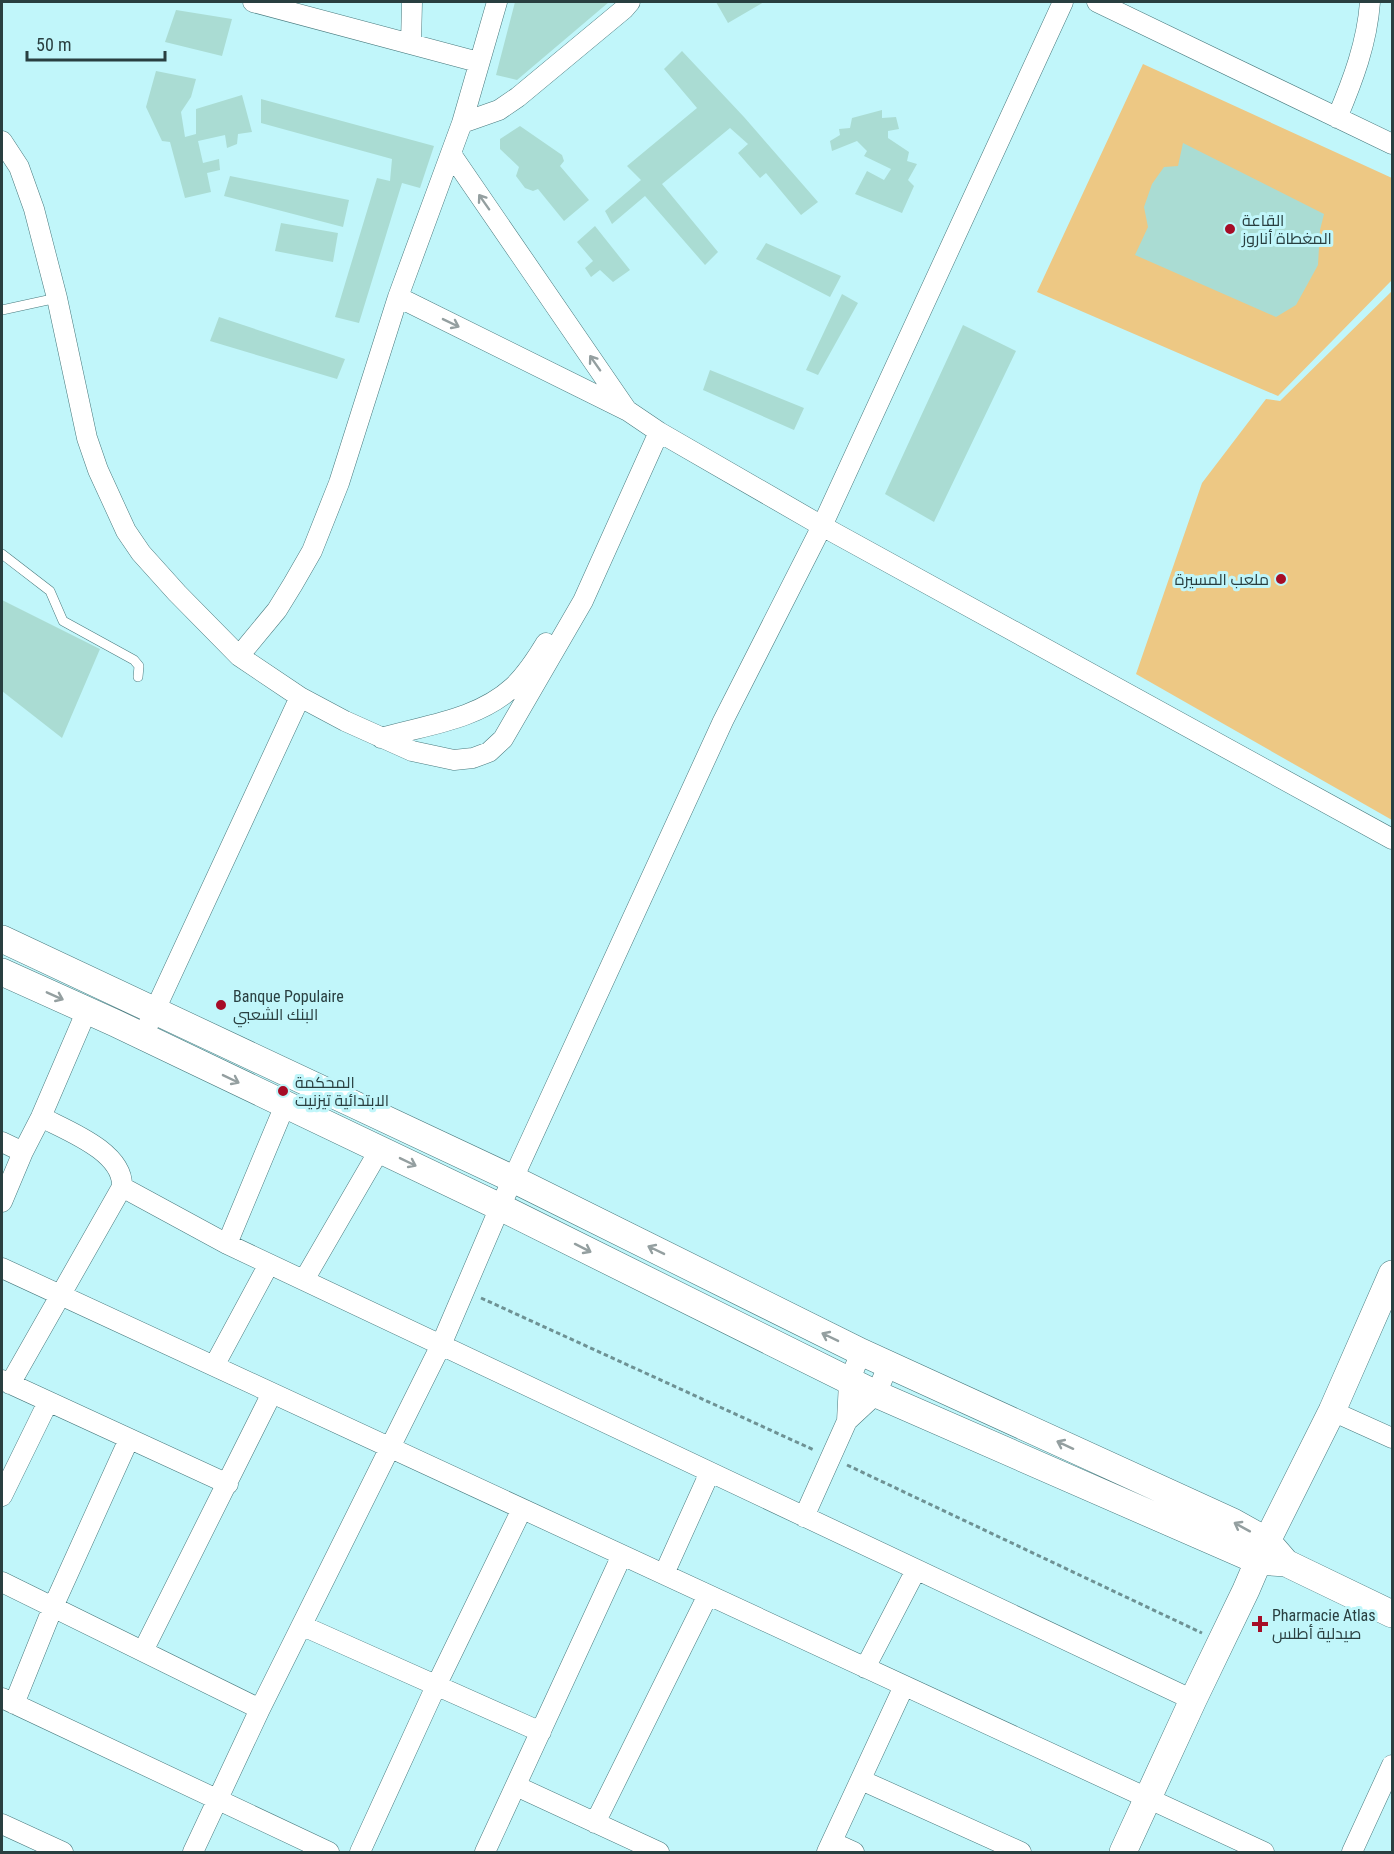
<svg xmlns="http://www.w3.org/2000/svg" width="1394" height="1854" font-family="'Roboto Condensed',Cairo,sans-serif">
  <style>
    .green { fill: #edc884 }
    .building { fill: #aadcd3 }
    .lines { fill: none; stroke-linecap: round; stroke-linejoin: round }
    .lane-casing { stroke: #497a7e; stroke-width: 10 }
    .street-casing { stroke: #497a7e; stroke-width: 21 }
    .secondary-casing { stroke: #497a7e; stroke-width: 28 }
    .path { stroke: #6e9294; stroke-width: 3; stroke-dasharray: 4.5 3; stroke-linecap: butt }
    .lane { stroke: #fff; stroke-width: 9 }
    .street { stroke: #fff; stroke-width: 20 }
    .secondary { stroke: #fff; stroke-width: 27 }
    .oneway { stroke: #949fa0 }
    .poi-dot { fill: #a60c26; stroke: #c1f6fa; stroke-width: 2 }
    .labels { text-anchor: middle; stroke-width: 6; stroke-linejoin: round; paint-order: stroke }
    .poi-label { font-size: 16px; fill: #293f40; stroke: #c1f6fa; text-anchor: start }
  </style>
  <rect width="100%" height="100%" fill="#c1f6fa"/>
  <path class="green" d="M 1143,64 L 1392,178 L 1392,280 L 1278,396 L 1037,292 Z
    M 1392,291 L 1392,820 L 1136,674 L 1202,483 L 1266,399 L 1280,401 Z"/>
  <path class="building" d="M 515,2 L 609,2 L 517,80 L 496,75 Z
    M 716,2 L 764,2 L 728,23 Z
    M 176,10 L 232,19 L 222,56 L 165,42 Z
    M 682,51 L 744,117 L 818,202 L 801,215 L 766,173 L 760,178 L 738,153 L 748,144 L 730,128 L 662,184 L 718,252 L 705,265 L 645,196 L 612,224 L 605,211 L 641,180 L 627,166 L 697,108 L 664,69 Z
    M 156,71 L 196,79 L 191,97 L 181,112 L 185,137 L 196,134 L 196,109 L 242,95 L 252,132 L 238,134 L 237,144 L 227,148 L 225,135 L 198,141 L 203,163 L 219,159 L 220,170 L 207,173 L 211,192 L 185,198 L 170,142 L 162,141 L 146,107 Z
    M 261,99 L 434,146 L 420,188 L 402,183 L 359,323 L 335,317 L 377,178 L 390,181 L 392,159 L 261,123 Z
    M 882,110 L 882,118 L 896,117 L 899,129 L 888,131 L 888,138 L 909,152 L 907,161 L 917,164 L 908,180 L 914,186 L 902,213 L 855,194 L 867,171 L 884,180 L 891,169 L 864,156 L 867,151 L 857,141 L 832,151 L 830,141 L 840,135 L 839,129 L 850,128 L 852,118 Z
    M 520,126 L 562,155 L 564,161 L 560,166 L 589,200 L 564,221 L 538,189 L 533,191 L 525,188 L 516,176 L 519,167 L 500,149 L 500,139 Z
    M 1183,143 L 1324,214 L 1320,230 L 1318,265 L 1296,305 L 1276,317 L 1135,255 L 1148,227 L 1144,207 L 1152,184 L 1164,167 L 1178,166 Z
    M 230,176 L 349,200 L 343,227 L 224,196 Z
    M 281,223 L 338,233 L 333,262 L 275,251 Z
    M 595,226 L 630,270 L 613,282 L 600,270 L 591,277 L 585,268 L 593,261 L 577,242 Z
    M 766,243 L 841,276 L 830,297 L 756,259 Z
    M 842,294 L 858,303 L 818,375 L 806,370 Z
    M 219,317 L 345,359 L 337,379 L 210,341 Z
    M 963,325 L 1016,351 L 934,522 L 885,494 Z
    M 710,370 L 804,408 L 794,430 L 703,390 Z
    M 2,600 L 100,649 L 62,738 L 2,691 Z"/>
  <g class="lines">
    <defs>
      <path id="lane" d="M 2,310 L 57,298
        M 2,554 L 50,591 L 63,621 L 134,660 L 139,666 L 138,677"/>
      <path id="street" d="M 253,2 L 478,62
        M 1097,2 L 1392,144
        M 411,44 L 412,2
        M 1337,118 C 1353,80 1367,43 1370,2
        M 462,123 L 499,110 L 518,97 L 624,9 L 630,2
        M 2,141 L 19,167 L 34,209 L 57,298 L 87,438 L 98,470 L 126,531 L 141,553 L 177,593 L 239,656 L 300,697 L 345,721 L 412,751 L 454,760 L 473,758 L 489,752 L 503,739 L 583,601 L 659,432
        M 451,154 L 626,409
        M 398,297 L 628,411 L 659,432 L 822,526 L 1392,839
        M 239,656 L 277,610 L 293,584 L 312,551 L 339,483 L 398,297 L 462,123 L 497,2
        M 381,738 C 425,725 477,720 513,687 C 526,675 537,658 546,643
        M 149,1023 L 300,697
        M 41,1117 C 68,1131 124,1152 122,1187 L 227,1244 L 1193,1700
        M 2,1142 L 23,1152
        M 2,1202 L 23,1152 L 41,1117 L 87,1010
        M 227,1244 L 285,1105
        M 2,1268 L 1264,1852
        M 304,1280 L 380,1149
        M 214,1366 L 269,1264
        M 2,1380 L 228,1484
        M 10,1384 L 122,1187
        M 1332,1411 L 1392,1438
        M 847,1421 L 876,1394 L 889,1364
        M 2,1496 L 48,1402
        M 804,1517 L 847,1421 L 849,1382 L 861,1352
        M 664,1574 L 710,1472
        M 2,1582 L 260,1709
        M 303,1626 L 541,1732
        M 143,1651 L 272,1393
        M 865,1668 L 916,1570
        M 2,1698 L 329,1852
        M 14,1704 L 53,1607 L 129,1439
        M 861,1780 L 1021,1852
        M 516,1786 L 659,1852
        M 595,1823 L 708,1595
        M 2,1824 L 63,1852
        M 832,1842 L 854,1852
        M 193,1852 L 260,1709 L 441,1345 L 500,1207 L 723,721 L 822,526 L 1063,2
        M 360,1852 L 436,1686 L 522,1509
        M 485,1852 L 622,1555
        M 827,1852 L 904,1686
        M 1352,1852 L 1392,1765"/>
      <path id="secondary" d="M 2,939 L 513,1179 L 861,1352 L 1233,1522 L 1267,1541 L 1286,1563
        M 2,972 L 115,1023 L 500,1207 L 876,1394 L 1258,1561 L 1286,1563 L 1392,1614
        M 1123,1852 L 1193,1700 L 1246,1590 L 1267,1541 L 1332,1411 L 1392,1274"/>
    </defs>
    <use href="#lane" class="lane-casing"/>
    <use href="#street" class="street-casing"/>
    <use href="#secondary" class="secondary-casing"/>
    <path class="path" d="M 481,1298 L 814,1450
      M 847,1465 L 1202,1633"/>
    <use href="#lane" class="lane"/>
    <use href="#street" class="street"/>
    <use href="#secondary" class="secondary"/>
  </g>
  <defs><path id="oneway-shaft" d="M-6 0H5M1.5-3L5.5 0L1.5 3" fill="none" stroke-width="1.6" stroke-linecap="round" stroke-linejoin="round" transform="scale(1.5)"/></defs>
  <g class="oneway">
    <use href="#oneway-shaft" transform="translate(484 202) rotate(-125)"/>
    <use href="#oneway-shaft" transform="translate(451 323) rotate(26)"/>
    <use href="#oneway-shaft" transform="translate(595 363) rotate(-125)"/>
    <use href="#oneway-shaft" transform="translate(55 996) rotate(24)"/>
    <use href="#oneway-shaft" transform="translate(231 1079) rotate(26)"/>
    <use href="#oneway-shaft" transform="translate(408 1162) rotate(26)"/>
    <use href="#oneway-shaft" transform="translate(583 1248) rotate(27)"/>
    <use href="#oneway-shaft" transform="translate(656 1250) rotate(-154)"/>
    <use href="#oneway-shaft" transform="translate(830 1337) rotate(-154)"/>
    <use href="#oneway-shaft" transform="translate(1065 1445) rotate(-155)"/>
    <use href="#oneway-shaft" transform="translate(1242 1527) rotate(-151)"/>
  </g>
  <g class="poi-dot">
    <circle cx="1230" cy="229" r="6"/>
    <circle cx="1281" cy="579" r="6"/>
    <circle cx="221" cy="1005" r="6"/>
    <circle cx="283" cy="1091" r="6"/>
    <path d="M1257 1615h6v6h6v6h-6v6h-6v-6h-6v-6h6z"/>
  </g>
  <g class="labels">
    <g class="poi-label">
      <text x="1242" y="226">القاعة<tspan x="1242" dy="18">المغطاة أناروز</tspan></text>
      <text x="1269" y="585" text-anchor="end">ملعب المسيرة</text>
      <text x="233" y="1002">Banque Populaire<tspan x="233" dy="18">البنك الشعبي</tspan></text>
      <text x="295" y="1088">المحكمة<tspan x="295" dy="18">الابتدائية تيزنيت</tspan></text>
      <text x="1272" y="1621">Pharmacie Atlas<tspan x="1272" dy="18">صيدلية أطلس</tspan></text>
    </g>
  </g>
  <rect width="1394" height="1854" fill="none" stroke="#293f40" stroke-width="6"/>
  <path d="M27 51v9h138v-9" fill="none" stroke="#293f40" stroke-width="3"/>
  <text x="36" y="51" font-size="18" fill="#293f40" stroke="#c1f6fa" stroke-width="4.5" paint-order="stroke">50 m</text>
</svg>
